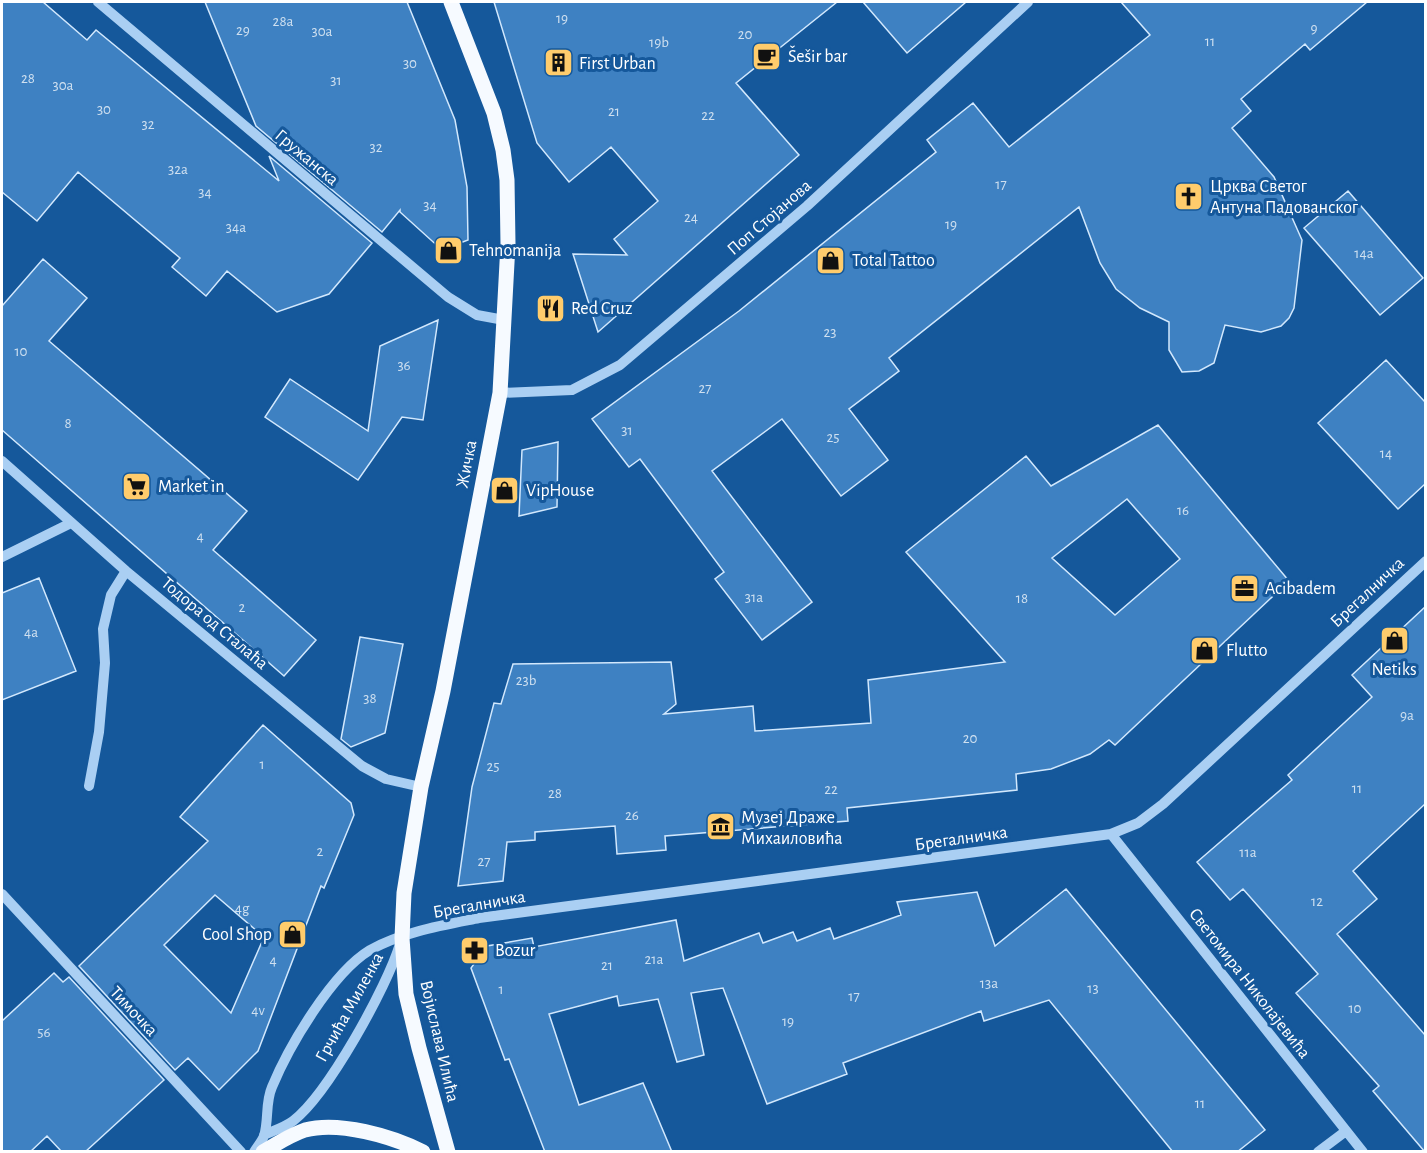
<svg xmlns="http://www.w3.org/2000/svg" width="1427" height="1153" font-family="'Alegreya Sans',sans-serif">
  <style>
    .building { fill: #3e81c2; stroke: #d2e8fd; stroke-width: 1.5; fill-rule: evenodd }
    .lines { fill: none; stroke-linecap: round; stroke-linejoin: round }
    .minor { stroke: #aacff3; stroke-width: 10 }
    .major { stroke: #f6faff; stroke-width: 15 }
    .labels { text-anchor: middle; stroke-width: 6; stroke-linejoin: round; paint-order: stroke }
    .number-label { font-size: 15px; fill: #cfe0f0 }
    .poi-label { font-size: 18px; fill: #fff; stroke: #15589b; text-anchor: start }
    .street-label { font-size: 18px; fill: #fff; stroke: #15589b }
  </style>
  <rect width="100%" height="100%" fill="#15589b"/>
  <path class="building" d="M 2,2 L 43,2 L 87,40 L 96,30 L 279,181 L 269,156 L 372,243 L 329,294 L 277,312 L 227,271 L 206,296 L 172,267 L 180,258 L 78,172 L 37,221 L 2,192 Z
    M 205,2 L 407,2 L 455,120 L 467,187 L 468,240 L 442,250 L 400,212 L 400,210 L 382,232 L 256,126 Z
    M 494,2 L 837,2 L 736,83 L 799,155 L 598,332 L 573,254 L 627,255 L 614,239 L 658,201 L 611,147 L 569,182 L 537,143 Z
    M 863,2 L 966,2 L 907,53 Z
    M 1121,2 L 1367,2 L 1310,50 L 1305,44 L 1241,99 L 1251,111 L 1232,128 L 1274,177 L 1302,240 L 1294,308 L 1289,318 L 1281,326 L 1261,332 L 1225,325 L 1214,363 L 1199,371 L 1182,372 L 1169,350 L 1169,322 L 1140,308 L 1116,289 L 1100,263 L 1079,207 L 889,358 L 899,371 L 849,409 L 888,460 L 841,496 L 782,419 L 712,471 L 812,602 L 762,640 L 715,579 L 724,572 L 640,459 L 629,467 L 592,419 L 739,311 L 936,152 L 927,140 L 973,103 L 1009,147 L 1150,35 Z
    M 1348,191 L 1423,278 L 1380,315 L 1304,228 Z
    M 43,259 L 87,298 L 49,341 L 247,511 L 213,550 L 316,640 L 284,676 L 2,430 L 2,306 Z
    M 438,320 L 423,420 L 402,417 L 358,480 L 265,417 L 290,379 L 368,431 L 380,346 Z
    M 1386,360 L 1425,402 L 1425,484 L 1398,509 L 1318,423 Z
    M 1158,425 L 1289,581 L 1115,745 L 1109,740 L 1090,754 L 1051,769 L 1016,774 L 1017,790 L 847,808 L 848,821 L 665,836 L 666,850 L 617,854 L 615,826 L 535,832 L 535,840 L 507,842 L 503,881 L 458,886 L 472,787 L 494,703 L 501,704 L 513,664 L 671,662 L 676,704 L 664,714 L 753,706 L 755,731 L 871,723 L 868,680 L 1005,662 L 906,552 L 1026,456 L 1051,486 ZM 1127,499 L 1180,559 L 1115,615 L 1052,558 Z
    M 558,442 L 557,507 L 519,516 L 522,450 Z
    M 39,578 L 76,671 L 2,700 L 2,593 Z
    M 1425,607 L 1425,804 L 1353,871 L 1377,899 L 1337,934 L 1425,1035 L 1425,1152 L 1373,1091 L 1379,1086 L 1296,993 L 1318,974 L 1243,889 L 1230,900 L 1197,862 L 1292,780 L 1288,775 L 1372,697 L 1352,675 Z
    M 360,637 L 403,644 L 385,733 L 351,747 L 341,739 Z
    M 263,725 L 351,803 L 354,815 L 324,888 L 321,886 L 258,1051 L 219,1090 L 188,1058 L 175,1070 L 79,966 L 208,841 L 180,817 ZM 215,895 L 264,937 L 231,1013 L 164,945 Z
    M 1066,889 L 1265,1130 L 1237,1152 L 1173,1152 L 1049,1000 L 984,1021 L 981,1011 L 843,1063 L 847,1074 L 767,1104 L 723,988 L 691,993 L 704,1055 L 677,1062 L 658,999 L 619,1006 L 617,996 L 549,1014 L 579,1105 L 643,1083 L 672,1152 L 545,1152 L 509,1059 L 505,1060 L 471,968 L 487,946 L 532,938 L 534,947 L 676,920 L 684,961 L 759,933 L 763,943 L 793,932 L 797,941 L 830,928 L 834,939 L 901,915 L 897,902 L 977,892 L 995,946 Z
    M 54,973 L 63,982 L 69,977 L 164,1080 L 85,1152 L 62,1152 L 47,1136 L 30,1152 L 2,1152 L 2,1021 Z"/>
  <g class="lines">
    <path class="minor" d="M 98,2 L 448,297 L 477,315 L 504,320
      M 500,393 L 572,390 L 620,365 L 807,206 L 1028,2
      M 2,461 L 126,571 L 362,766 L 386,779 L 421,787
      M 2,557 L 71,523
      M 89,786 L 99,732 L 105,663 L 103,629 L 111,595 L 126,571
      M 1111,834 L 1363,1152
      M 2,894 L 241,1152
      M 264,1135 C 273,1131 285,1127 293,1121 C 328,1094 387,987 400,944
      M 254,1152 C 257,1147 262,1141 264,1136 C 269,1120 265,1103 272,1087 C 289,1046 332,973 370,950 C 402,932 444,925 479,918 L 1111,834 L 1138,823 L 1163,804 L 1426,561
      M 1318,1152 L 1346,1131"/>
    <path class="major" d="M 263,1152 C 276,1144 290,1135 305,1130 C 339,1121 392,1136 423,1152
      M 448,1152 L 419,1048 L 406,994 L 402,938 L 404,893 L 421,787 L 443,691 L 500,393 L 508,244 L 507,180 L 503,150 L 494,113 L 451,2"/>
  </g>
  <defs>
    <symbol id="cafe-square" viewBox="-11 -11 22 22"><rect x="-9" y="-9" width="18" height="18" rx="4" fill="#ffcc6c" stroke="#15589b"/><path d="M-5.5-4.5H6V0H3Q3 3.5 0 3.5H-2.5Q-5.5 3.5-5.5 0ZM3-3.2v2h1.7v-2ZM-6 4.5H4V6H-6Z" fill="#111"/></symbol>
    <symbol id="building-square" viewBox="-11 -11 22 22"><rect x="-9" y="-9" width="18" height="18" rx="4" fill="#ffcc6c" stroke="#15589b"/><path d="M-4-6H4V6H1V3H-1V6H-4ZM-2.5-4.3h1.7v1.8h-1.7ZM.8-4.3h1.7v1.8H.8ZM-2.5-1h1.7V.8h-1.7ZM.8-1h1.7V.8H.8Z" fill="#111"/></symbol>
    <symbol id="church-square" viewBox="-11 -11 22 22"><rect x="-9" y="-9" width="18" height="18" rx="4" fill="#ffcc6c" stroke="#15589b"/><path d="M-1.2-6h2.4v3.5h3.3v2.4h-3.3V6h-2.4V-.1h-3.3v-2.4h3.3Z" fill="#111"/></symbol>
    <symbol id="shop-square" viewBox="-11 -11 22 22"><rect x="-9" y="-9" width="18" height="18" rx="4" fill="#ffcc6c" stroke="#15589b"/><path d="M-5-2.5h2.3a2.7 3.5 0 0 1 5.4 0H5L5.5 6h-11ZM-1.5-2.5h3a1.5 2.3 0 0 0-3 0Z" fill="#111"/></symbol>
    <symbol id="restaurant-square" viewBox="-11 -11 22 22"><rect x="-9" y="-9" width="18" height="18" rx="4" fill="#ffcc6c" stroke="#15589b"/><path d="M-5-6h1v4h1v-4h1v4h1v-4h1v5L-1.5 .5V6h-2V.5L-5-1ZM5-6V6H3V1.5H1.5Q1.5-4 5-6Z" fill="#111"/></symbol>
    <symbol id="supermarket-square" viewBox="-11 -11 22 22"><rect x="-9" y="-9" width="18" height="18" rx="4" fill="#ffcc6c" stroke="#15589b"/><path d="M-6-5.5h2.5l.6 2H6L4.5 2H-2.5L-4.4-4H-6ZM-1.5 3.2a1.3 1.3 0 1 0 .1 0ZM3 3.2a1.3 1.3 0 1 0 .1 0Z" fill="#111"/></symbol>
    <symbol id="office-square" viewBox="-11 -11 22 22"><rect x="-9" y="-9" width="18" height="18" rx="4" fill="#ffcc6c" stroke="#15589b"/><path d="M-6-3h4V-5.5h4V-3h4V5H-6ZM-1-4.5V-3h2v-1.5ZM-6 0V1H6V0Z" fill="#111"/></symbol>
    <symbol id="museum-square" viewBox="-11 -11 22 22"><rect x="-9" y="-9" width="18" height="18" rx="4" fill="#ffcc6c" stroke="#15589b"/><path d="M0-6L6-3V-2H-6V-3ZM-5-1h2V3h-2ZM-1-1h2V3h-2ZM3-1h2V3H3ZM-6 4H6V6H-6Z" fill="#111"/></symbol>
    <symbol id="pharmacy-square" viewBox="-11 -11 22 22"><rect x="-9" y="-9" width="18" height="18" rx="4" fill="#ffcc6c" stroke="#15589b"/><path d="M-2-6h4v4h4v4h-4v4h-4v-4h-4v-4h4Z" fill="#111"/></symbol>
  </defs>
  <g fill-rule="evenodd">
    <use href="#cafe-square" x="750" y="40" width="33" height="33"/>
    <use href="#building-square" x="542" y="46" width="33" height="33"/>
    <use href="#church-square" x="1172" y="180" width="33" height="33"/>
    <use href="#shop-square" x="432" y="234" width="33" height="33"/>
    <use href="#shop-square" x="814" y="244" width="33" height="33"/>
    <use href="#restaurant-square" x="534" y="292" width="33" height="33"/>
    <use href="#supermarket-square" x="120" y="470" width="33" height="33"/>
    <use href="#shop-square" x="488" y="474" width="33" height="33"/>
    <use href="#office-square" x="1228" y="572" width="33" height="33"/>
    <use href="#shop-square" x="1378" y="624" width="33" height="33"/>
    <use href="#shop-square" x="1188" y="634" width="33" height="33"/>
    <use href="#museum-square" x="704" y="810" width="33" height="33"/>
    <use href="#shop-square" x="276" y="918" width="33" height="33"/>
    <use href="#pharmacy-square" x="458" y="934" width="33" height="33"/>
  </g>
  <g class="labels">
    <g class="number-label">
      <text x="562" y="23">19</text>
      <text x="283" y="26">28a</text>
      <text x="1314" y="33">9</text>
      <text x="243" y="35">29</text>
      <text x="322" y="36">30a</text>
      <text x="745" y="39">20</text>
      <text x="1210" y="46">11</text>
      <text x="659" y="47">19b</text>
      <text x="410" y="68">30</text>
      <text x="28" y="83">28</text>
      <text x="336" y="85">31</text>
      <text x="63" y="90">30a</text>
      <text x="104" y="114">30</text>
      <text x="614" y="116">21</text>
      <text x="708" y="120">22</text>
      <text x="148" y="129">32</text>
      <text x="376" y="152">32</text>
      <text x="178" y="174">32a</text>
      <text x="1001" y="189">17</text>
      <text x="205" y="197">34</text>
      <text x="430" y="210">34</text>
      <text x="691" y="222">24</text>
      <text x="951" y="229">19</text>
      <text x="236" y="232">34a</text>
      <text x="1364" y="258">14a</text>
      <text x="830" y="337">23</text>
      <text x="21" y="356">10</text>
      <text x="404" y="370">36</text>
      <text x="705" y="393">27</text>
      <text x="68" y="428">8</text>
      <text x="627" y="435">31</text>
      <text x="833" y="442">25</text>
      <text x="1386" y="458">14</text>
      <text x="1183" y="515">16</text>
      <text x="200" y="541">4</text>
      <text x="754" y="602">31a</text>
      <text x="1022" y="603">18</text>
      <text x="242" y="612">2</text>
      <text x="31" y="637">4a</text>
      <text x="526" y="685">23b</text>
      <text x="370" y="703">38</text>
      <text x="1407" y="720">9a</text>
      <text x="970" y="743">20</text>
      <text x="262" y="769">1</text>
      <text x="493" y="771">25</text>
      <text x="1357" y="793">11</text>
      <text x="831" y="794">22</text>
      <text x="555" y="798">28</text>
      <text x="632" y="820">26</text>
      <text x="320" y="856">2</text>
      <text x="1248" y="857">11a</text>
      <text x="484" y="866">27</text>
      <text x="1317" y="906">12</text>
      <text x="242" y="913">4g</text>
      <text x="654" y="964">21a</text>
      <text x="273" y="965">4</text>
      <text x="607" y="970">21</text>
      <text x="989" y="988">13a</text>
      <text x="1093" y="993">13</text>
      <text x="501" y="994">1</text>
      <text x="854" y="1001">17</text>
      <text x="1355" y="1013">10</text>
      <text x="258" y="1015">4v</text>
      <text x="788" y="1026">19</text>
      <text x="44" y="1037">56</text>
      <text x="1200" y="1108">11</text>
    </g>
    <g class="poi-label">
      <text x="788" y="62">Šešir bar</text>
      <text x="579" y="69">First Urban</text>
      <text x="1210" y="192">Црква Светог<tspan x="1210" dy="21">Антуна Падованског</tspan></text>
      <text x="469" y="256">Tehnomanija</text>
      <text x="852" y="266">Total Tattoo</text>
      <text x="571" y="314">Red Cruz</text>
      <text x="158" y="492">Market in</text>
      <text x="526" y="496">VipHouse</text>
      <text x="1265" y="594">Acibadem</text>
      <text x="1226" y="656">Flutto</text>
      <text x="1394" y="675" text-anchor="middle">Netiks</text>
      <text x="741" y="823">Музеј Драже<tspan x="741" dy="21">Михаиловића</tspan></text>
      <text x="272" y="940" text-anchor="end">Cool Shop</text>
      <text x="495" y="956">Bozur</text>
    </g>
    <g class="street-label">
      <text transform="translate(307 157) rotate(40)" y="6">Гружанска</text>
      <text transform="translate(769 217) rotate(-41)" y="6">Поп Стојанова</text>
      <text transform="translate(466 464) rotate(-79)" y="6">Жичка</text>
      <text transform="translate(1367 592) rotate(-43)" y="6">Брегалничка</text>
      <text transform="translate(215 623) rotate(40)" y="6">Тодора од Сталаћа</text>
      <text transform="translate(961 838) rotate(-8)" y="6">Брегалничка</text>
      <text transform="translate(479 904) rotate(-10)" y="6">Брегалничка</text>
      <text transform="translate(1250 983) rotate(52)" y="6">Светомира Николајевића</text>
      <text transform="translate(349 1007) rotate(-61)" y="6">Грчића Миленка</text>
      <text transform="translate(134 1011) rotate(47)" y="6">Тимочка</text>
      <text transform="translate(440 1041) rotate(77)" y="6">Војислава Илића</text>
    </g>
  </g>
  <rect width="1427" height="1153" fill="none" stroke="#ffffff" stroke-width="6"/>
</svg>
